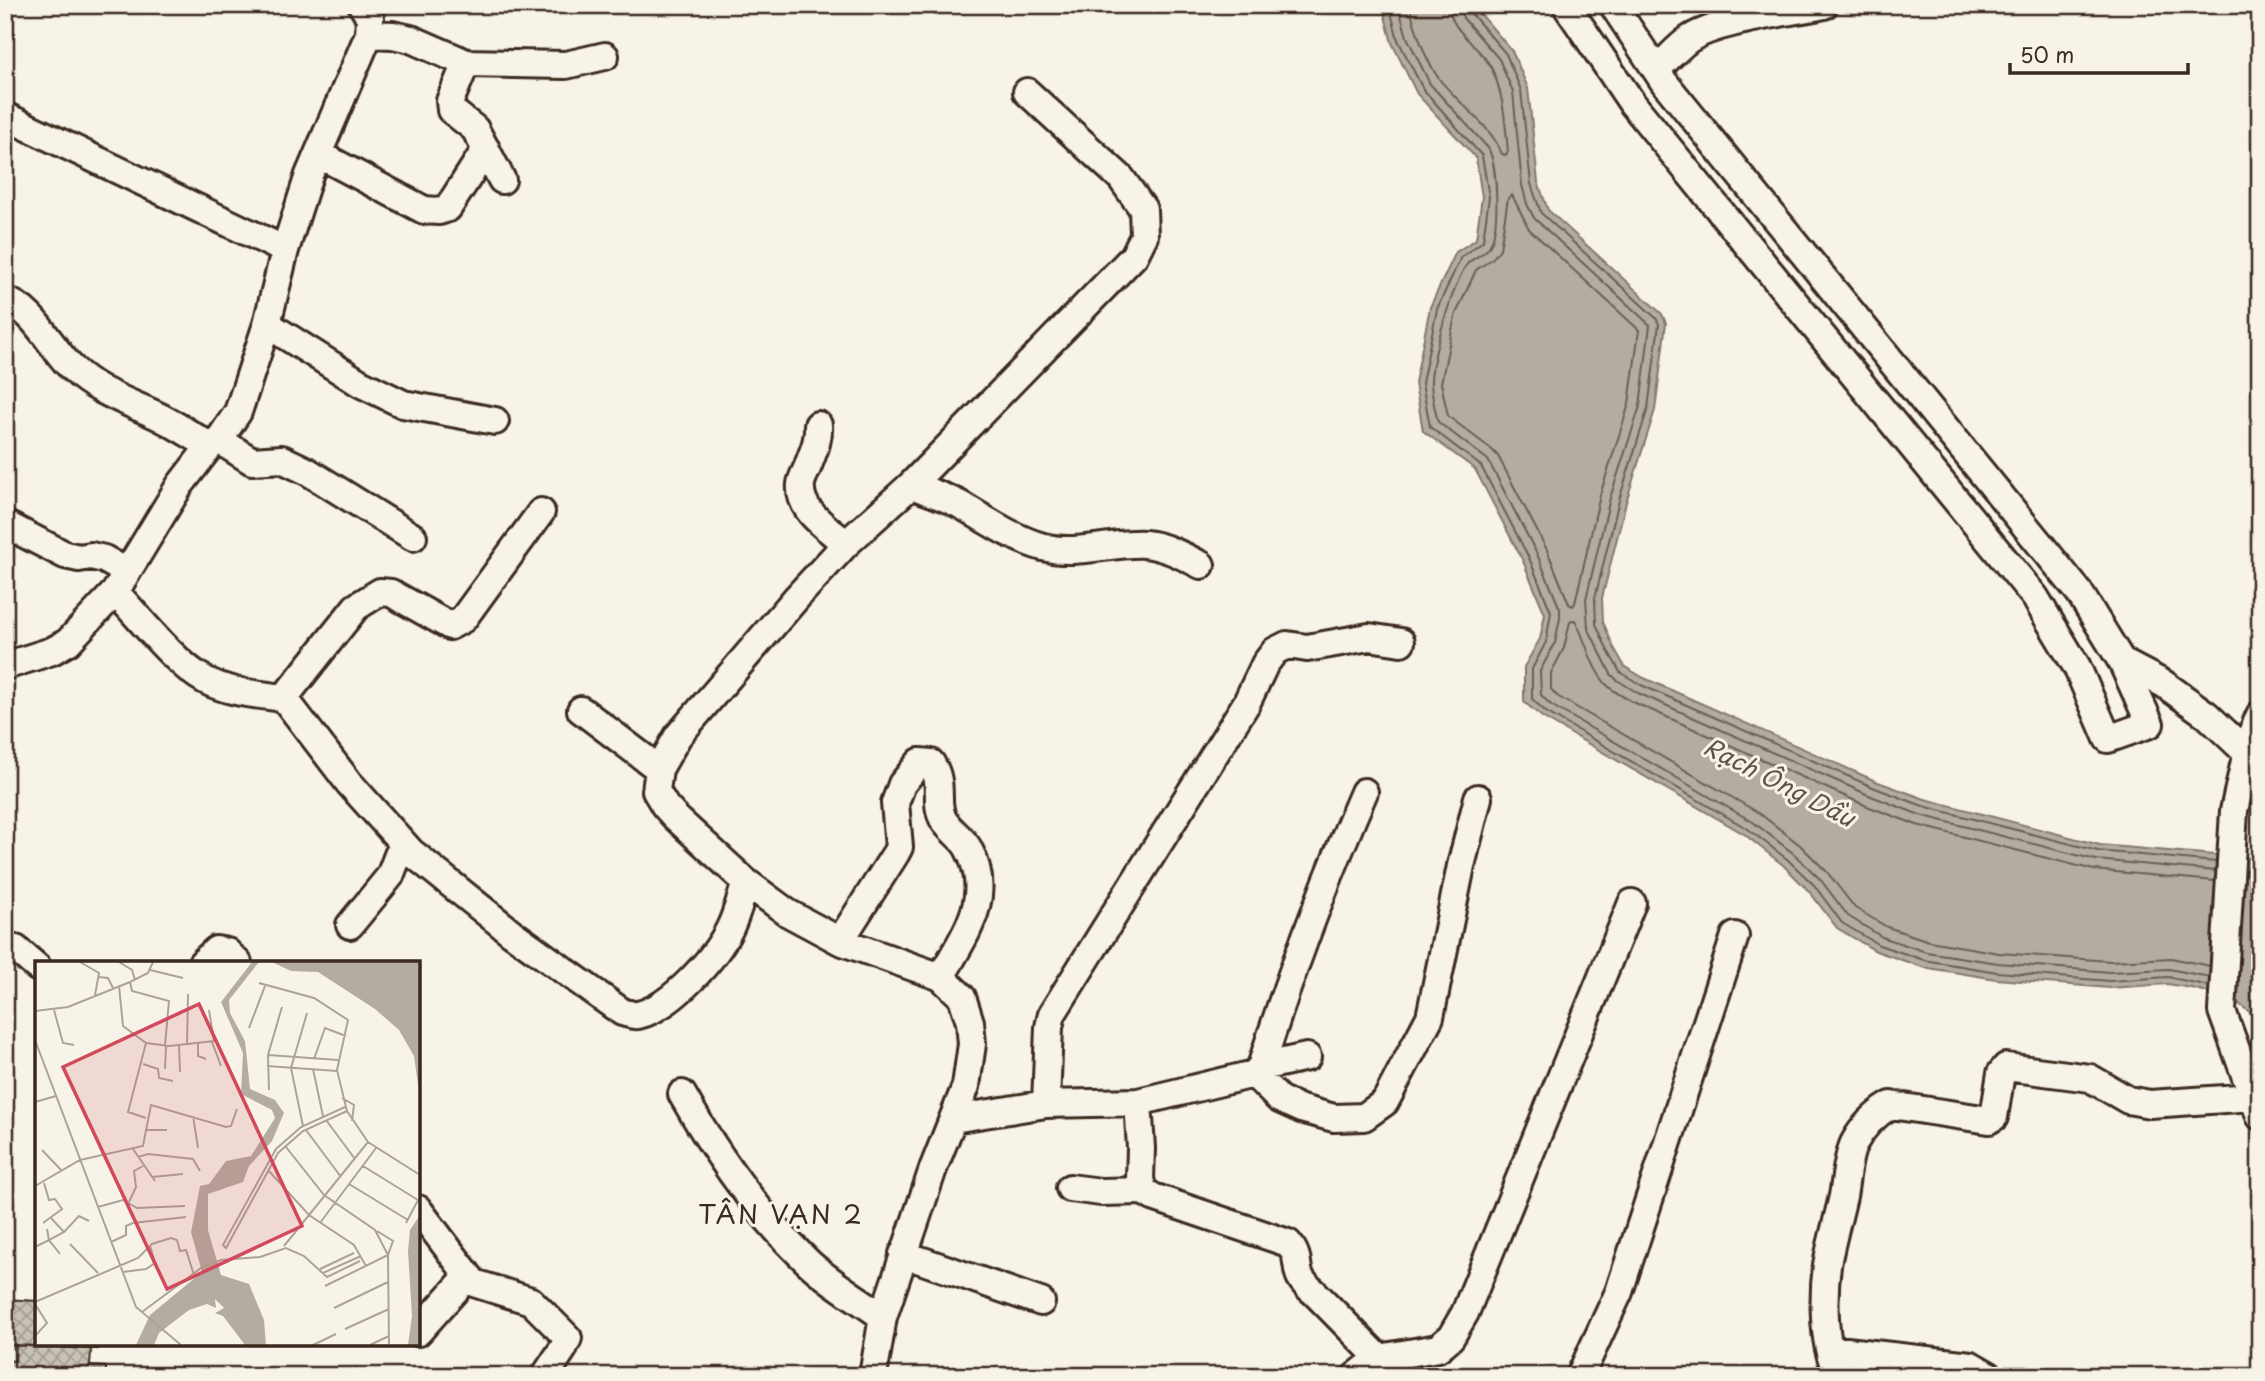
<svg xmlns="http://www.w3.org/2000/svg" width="2265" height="1381" font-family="'Playpen Sans',sans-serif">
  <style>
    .water { fill: #b4aca0; stroke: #84786c; stroke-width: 2 }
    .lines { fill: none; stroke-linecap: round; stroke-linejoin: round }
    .shore { stroke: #6b5e52; stroke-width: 2 }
    .building { fill: url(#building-cross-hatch); stroke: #3b2a1e; stroke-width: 2 }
    .minor-casing { stroke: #3b2a1e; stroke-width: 32 }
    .minor { stroke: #f7f3e8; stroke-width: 26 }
    .labels { text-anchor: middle; stroke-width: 6; stroke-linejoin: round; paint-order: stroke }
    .water-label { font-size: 24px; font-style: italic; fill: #5f5145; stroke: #f7f3e8 }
    .quarter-label { font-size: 26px; letter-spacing: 2px; fill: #3b2a1e; stroke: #f7f3e8 }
    .inset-road { fill: none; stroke: #aca397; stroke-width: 2 }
    .view { fill: #d1495b; fill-opacity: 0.15; stroke: #d1495b; stroke-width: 3.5 }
    .inset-edge { fill: none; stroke: #3b2a1e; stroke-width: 3.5 }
  </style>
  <defs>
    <pattern id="building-cross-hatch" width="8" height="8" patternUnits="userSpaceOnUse" patternTransform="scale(1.75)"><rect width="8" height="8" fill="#c8c1b6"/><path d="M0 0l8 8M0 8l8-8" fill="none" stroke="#a49d93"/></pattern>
  </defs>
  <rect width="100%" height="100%" fill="#f7f3e8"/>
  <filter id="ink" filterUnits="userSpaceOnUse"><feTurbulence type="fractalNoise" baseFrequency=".0143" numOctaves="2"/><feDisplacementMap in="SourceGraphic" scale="14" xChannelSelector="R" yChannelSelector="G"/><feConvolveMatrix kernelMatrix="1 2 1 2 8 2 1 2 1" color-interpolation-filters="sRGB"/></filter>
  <g filter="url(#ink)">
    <path class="water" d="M 1382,5 L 1473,5 L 1512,51 L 1528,88 L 1538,182 L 1548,210 L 1662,314 L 1666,323 L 1655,410 L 1626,502 L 1602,598 L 1603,622 L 1613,646 L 1625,667 L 1644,678 L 1878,782 L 1925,799 L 2100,845 L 2260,859 L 2260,1020 L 2235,1001 L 2196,989 L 2168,984 L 2110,988 L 1996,979 L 1922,967 L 1876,951 L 1837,928 L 1809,891 L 1783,865 L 1744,834 L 1542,717 L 1524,702 L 1524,667 L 1540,639 L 1545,614 L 1523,561 L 1475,469 L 1423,431 L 1415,383 L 1430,307 L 1456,252 L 1476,239 L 1482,197 L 1476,158 L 1417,94 L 1392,43 Z"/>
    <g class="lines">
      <path class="shore" d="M 1389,5 L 1398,40 L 1423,89 L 1482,156 L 1489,197 L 1483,241 L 1461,257 L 1437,309 L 1422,383 L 1430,427 L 1481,466 L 1529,558 L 1551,612 L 1546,642 L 1532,669 L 1532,699 L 1546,712 L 1748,829 L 1787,859 L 1814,885 L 1842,923 L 1879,945 L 1924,960 L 1997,972 L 2110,981 L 2168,977 L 2209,986
        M 1398,5 L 1407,37 L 1430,84 L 1488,148 C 1498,165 1500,230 1489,247 C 1484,255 1474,257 1468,263 C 1453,282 1430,362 1431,385 C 1432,397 1435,410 1438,422 L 1488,460 L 1537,554 L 1560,609 L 1560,618 L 1555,643 L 1540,671 L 1541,695 L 1551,705 L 1753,822 L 1793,853 L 1820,879 L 1848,916 L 1882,937 L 1926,952 L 1998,963 L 2110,972 L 2169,969 L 2209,977
        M 1409,5 C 1416,30 1424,59 1440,80 C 1459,104 1491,125 1502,154 L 1506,155 L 1508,151 C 1505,122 1504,94 1491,67 C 1479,45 1450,32 1449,5
        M 1460,5 L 1463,18 L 1499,59 L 1513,92 L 1522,185 L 1527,204 L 1534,218 L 1650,325 L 1640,406 L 1610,498 L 1586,599 L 1588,628 L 1611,674 L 1617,680 L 1638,693 L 1871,796 L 1920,815 L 2096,860 L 2216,871
        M 1468,5 L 1470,12 L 1506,54 L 1521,90 L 1531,184 L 1541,213 L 1656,318 L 1659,324 L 1648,408 L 1619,500 L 1595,598 L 1596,624 L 1607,649 L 1620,672 L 1641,685 L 1875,788 L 1923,806 L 2098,851 L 2216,862
        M 1512,195 L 1529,229 L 1639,330 L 1629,404 L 1600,495 L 1575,603 L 1573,606 L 1569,604 L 1547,550 L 1498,456 L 1491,449 L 1448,416 L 1441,383 L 1455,316 L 1476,270 L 1492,259 L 1500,249 L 1508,198 Z
        M 2210,966 L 2171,958 L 2110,961 L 1999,953 L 1929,941 L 1887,927 L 1855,908 L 1827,872 L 1800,845 L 1759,813 L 1557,696 L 1551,689 L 1551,673 L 1564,648 L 1570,622 L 1575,620 C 1586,640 1590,666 1606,684 C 1613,692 1624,697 1633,702 L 1867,806 L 1917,825 L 2094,870 L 2215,881"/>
    </g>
    <path class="building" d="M 5,1299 L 37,1301 L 37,1344 L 98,1344 L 98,1349 L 5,1345 Z
      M 16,1345 L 91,1349 L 90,1366 L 106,1367 L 106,1376 L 5,1376 L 5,1360 L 15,1361 Z"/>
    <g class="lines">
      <defs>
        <path id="minor" d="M 1566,5 L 1632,103 L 2035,597 L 2077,667 L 2108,739 L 2150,724 L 2122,662 L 2079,592 L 1664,82 L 1613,5
          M 369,34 L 393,35 L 411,39 L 466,63 L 566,65 L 605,56
          M 466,63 L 450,101 L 451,110 L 475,129 L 502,180
          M 1656,70 C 1666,61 1676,49 1688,40 C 1714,21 1791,12 1824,5
          M 5,116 L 285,250
          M 318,154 L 424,210 L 439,211 L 448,208 L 486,149
          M 5,301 C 33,307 52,350 73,369 C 97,392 129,402 158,416 C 176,425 193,436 210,446
          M 267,324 L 360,383 L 403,404 L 495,421
          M 818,425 C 819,439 814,450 809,463 C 807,470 802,477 801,484 C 798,511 828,528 846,544
          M 219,440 L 252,461 L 282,459 L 307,471 L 413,537
          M 911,485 C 929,492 950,498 966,508 C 991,523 1015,539 1043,547 C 1076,556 1112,542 1145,544 C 1165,546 1183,556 1201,565
          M 5,524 L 65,555 L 79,558 L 91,556 L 104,559 L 125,571
          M 115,592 C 140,618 174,663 205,680 C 229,693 257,694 284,698 L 349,783 L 411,852 L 512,933 L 622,1012 C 627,1013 633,1016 638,1015 C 671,1008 716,957 730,928 C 737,914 741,897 746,882
          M 2122,662 L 2164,684 L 2207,715 L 2247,753
          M 5,666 L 52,651 L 68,642 L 115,592 L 180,485 L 210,446 L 219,440 L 238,412 L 267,324 L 285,250 L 309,175 L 369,34 L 370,18 L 362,5
          M 284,698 L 356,607 L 380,592 L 391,593 L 450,626 L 463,619 L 541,512
          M 581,710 L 659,769
          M 2260,715 L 2250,738 L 2234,811 L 2222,1011 L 2260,1116
          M 350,925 L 390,876 L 398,855 L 405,846
          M 840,941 L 896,853 L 899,847 L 895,803 L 902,784 L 920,762 L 931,763 C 945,784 934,802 943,819 C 949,830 962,837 968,848 C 995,897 965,934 941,977
          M 5,954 L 12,948 L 16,949 L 37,967
          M 202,963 L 216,950 L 227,952 L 238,963
          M 1261,1067 C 1290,974 1325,882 1364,792
          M 1254,1074 L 1279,1099 L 1301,1109 L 1334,1118 L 1364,1117 L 1385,1102 L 1430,1017 L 1461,866 L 1478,798
          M 682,1094 C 716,1154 757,1214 808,1262 C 830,1283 859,1299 883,1317
          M 1138,1102 L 1141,1148 L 1140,1179 L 1143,1191 L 1153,1197 L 1288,1243 C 1306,1264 1287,1271 1314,1292 L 1379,1358
          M 1046,1104 L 1049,1027 L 1052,1014 L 1246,704 L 1265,664 L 1275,651 L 1287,645 L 1307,648 L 1369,637 L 1401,642
          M 953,1119 L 1046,1104 L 1138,1102 L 1254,1074 L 1261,1067 L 1307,1057
          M 1070,1188 L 1101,1192 L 1143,1191
          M 418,1209 L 474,1283 L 531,1301 L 568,1338 L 563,1349 L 545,1376
          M 903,1254 L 1041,1302
          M 418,1332 L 467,1277
          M 1829,1349 L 1971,1365 L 1990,1376
          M 873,1376 L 883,1317 L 933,1169 L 966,1086 L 972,1044 L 970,1022 L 962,997 L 941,977 L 840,941 L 788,913 L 746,882 L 675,817 L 665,806 L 656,791 L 659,769 L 678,736 L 798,596 L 846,544 L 911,485 L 1134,256 L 1144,236 L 1143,209 L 1121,178 L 1027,92
          M 1356,1376 L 1379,1358 L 1438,1348 L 1451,1337 L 1465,1313 L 1632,903
          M 1580,1376 L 1619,1292 L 1735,936
          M 1840,1376 C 1822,1350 1823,1295 1827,1265 C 1831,1242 1838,1219 1843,1196 C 1846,1180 1847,1158 1854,1143 C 1863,1126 1874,1115 1891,1105 L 1989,1120 L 1994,1117 L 2001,1073 L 2006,1067 L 2090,1078 L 2128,1100 L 2150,1104 L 2254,1097"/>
      </defs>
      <use href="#minor" class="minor-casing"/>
      <use href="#minor" class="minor"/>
    </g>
  </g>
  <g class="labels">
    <g class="water-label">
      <text transform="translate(1779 783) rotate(27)" y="8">Rạch Ông Dầu</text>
    </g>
    <g class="quarter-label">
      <text x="781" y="1224">TÂN VẠN 2</text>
    </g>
  </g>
  <g transform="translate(35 961)">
    <rect width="385" height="385" fill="#f7f3e8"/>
    <path d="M 217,1 L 224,1 L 194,39 L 195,52 L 210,80 L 215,128 L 240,139 L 249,152 L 237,180 L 214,205 L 208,221 L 173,233 L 173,269 L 186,314 L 214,323 L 229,359 L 231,384 L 210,384 L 188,355 L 180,352 L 189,347 L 180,338 L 181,347 L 172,343 L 154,349 L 124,372 L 119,384 L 101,384 L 115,354 L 167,311 L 156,271 L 165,225 L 174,223 L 191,200 L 216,195 L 240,157 L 237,149 L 206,133 L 208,92 L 186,41 ZM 237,1 L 385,1 L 385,138 L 379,95 L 364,69 L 340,48 L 283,11 L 256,10 ZM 385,254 L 385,384 L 373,384 L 377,355 L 373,290 L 375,269 Z" fill="#b4aca0"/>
    <path class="inset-road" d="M 45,1 L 64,12 L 60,34M 84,1 L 97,9 L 100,19M 115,9 L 148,17M 63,16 L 73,17 L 78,27M 95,21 L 97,30 L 134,40 L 130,84M 224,22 L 279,37 L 313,59 L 302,109 L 312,150 L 333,181 L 385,214M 84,25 L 88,65 L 111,82 L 134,85 L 179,80 L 174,49M 19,49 L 28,82 L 39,84M 0,50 L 33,46 L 95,21 L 113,12 L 118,1M 214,67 L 230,25M 0,79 L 101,346 L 146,384M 177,81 L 186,105M 111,82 L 93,151 L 111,157M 163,82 L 163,95 L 171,98M 152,83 L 153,33M 144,84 L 145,111M 233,94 L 303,99M 279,98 L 290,67 L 311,75M 108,103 L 123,108 L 124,117 L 138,120M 232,105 L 302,110M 130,108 L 131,85M 278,108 L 288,155M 234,129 L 233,94 L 247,46M 307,137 L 319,144 L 317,160M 0,141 L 21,135M 310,146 L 266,166 L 241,188 L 188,284 L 191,287 L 243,192 L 268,170 L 312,150M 158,155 L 163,187M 291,159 L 320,198M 268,165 L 256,107 L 272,52M 110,169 L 132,169M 271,169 L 306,216M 251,186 L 289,234 L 340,269 L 353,294M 98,188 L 120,220M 7,189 L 27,210M 103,196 L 113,193 L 158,198 L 165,210M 328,205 L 383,239 L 371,262M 233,209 L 274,254 L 319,284 L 331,305M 117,216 L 148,213M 314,223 L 373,259M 0,225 L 45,199 L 108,185 L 116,144 L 191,166 L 196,165 L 202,148M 94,241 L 101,226 L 99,210 L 108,205M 63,246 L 88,239 L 102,247 L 150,245M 16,257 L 29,271 L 14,279 L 25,293M 8,262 L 27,248 L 20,238 L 14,239 L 9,222M 285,262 L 341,187M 342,270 L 358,280 L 353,294 L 354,384M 29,271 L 44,255 L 54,260M 76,281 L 91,274 L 91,265 L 98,262 L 151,256M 35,283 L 63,312M 249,285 L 333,181M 0,286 L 14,279 L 12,268M 285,308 L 319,292M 88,311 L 111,308 L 120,302 L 115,284M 288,312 L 326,295M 290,325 L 353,294M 0,341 L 103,297 L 117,283 L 136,277 L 142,279 L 145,290 L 151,289 L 159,314M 0,343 L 12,362 L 0,375M 299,347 L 353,321M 107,351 L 166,307 L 186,299 L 225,296 L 251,287 L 269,295 L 292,316 L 325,300M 310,368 L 354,348M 278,384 L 301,373M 335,384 L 354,375"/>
    <path class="view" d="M 164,43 L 267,265 L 132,328 L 28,106 Z"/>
    <rect width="385" height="385" class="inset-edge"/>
  </g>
  <rect width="2265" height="1381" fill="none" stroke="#f7f3e8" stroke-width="28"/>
  <rect x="14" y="14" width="2237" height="1353" fill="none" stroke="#3b2a1e" stroke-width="2.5" filter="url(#ink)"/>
  <path d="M2010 63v10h178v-10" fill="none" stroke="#3b2a1e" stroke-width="3.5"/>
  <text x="2020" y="63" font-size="21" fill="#3b2a1e" stroke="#f7f3e8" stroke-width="5" paint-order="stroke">50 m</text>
</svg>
